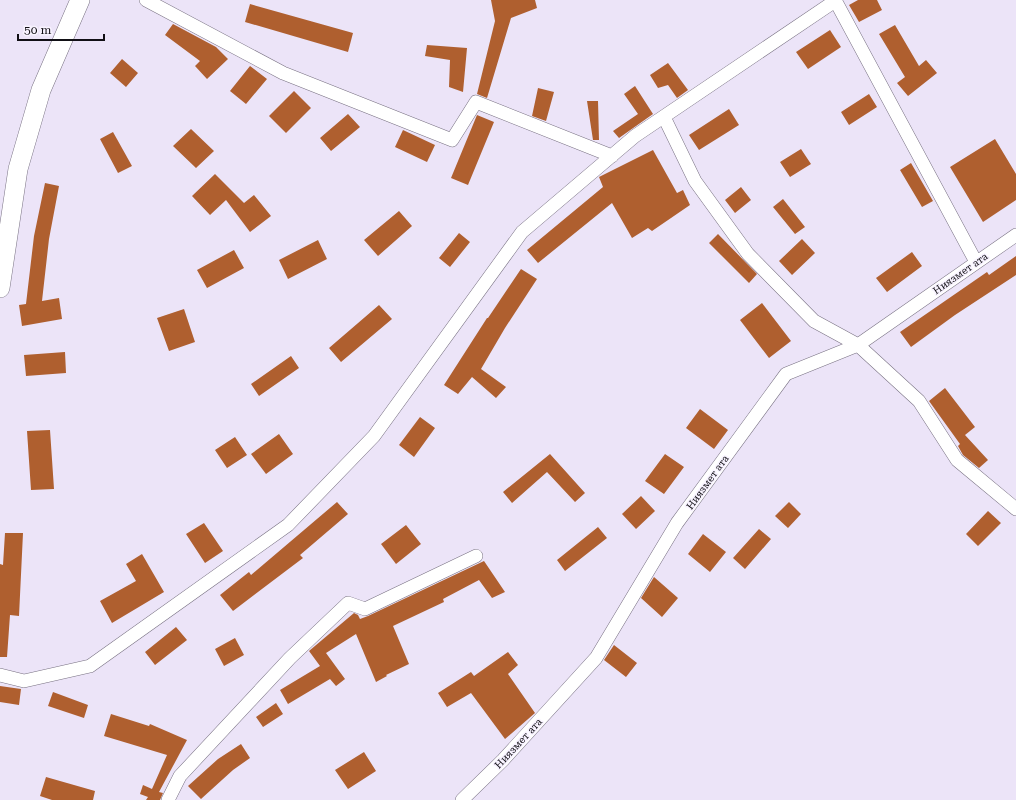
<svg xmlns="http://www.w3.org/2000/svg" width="1016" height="800" font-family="'Roboto Serif',serif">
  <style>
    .building { fill: #af5f2f }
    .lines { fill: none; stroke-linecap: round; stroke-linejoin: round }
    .street-casing { stroke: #787182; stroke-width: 14 }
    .secondary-casing { stroke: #787182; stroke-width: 20 }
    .street { stroke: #fff; stroke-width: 13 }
    .secondary { stroke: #fff; stroke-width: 19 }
    .labels { text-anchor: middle; stroke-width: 3; stroke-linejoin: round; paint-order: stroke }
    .street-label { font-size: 10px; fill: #110f15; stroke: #f8f3ff }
  </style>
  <rect width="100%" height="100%" fill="#ece4f8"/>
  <path class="building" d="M 491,0 L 535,0 L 537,8 L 511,18 L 487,98 L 477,94 L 495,21 Z
    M 858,0 L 877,0 L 882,10 L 859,22 L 849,5 Z
    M 250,4 L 353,33 L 348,52 L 245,22 Z
    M 173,24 L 216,47 L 228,59 L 207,79 L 195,66 L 200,61 L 165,35 Z
    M 895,25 L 919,66 L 926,60 L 937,73 L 908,96 L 897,83 L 905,77 L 879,34 Z
    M 830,30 L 841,47 L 808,69 L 796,52 Z
    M 427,45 L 467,48 L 463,92 L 449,87 L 450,60 L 425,56 Z
    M 122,59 L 138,73 L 126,87 L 110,73 Z
    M 668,63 L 688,90 L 677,98 L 668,85 L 658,88 L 650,75 Z
    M 250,66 L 267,79 L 246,104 L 230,91 Z
    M 635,86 L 653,114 L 619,138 L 613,131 L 638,114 L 624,94 Z
    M 538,88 L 554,92 L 546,121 L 532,116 Z
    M 294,91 L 311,108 L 286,133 L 269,116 Z
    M 869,94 L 877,107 L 849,125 L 841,112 Z
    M 587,101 L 598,101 L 599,140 L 593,140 Z
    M 729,109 L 739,125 L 699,150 L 689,135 Z
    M 348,114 L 360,127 L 331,151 L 320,138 Z
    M 477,115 L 494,122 L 468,185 L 451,178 Z
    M 191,129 L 214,151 L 196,168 L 173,146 Z
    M 403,130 L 435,145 L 427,162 L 395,147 Z
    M 113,132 L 132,166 L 118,173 L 100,139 Z
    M 995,139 L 1016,174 L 1016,200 L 983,222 L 950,167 Z
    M 801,149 L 811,164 L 790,177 L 780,162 Z
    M 653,150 L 677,193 L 683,190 L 690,205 L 652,231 L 648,228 L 632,238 L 612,203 L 538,263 L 527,250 L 603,187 L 599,177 Z
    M 911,163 L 933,201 L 922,207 L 900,170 Z
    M 215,174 L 244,203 L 254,195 L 271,216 L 250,232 L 226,200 L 210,215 L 192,196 Z
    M 45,183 L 59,186 L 49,239 L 42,301 L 59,298 L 62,319 L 22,326 L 19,305 L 26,304 L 34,236 Z
    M 741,187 L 751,200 L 735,213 L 725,200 Z
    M 783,199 L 805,227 L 795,234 L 773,207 Z
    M 399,211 L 412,226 L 378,256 L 364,240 Z
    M 459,233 L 470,242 L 450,267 L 439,258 Z
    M 718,234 L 757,274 L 749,283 L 709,243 Z
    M 802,239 L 815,253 L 792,275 L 779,261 Z
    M 318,240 L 327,259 L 288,279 L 279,260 Z
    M 234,250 L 244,268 L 207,288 L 197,270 Z
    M 912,252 L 922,266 L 887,292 L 876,278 Z
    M 1016,256 L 1016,275 L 955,315 L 911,347 L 900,332 L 987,272 L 989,275 Z
    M 521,269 L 537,279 L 505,328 L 481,369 L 506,387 L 496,398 L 472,377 L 458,394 L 444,385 L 487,318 L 488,318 Z
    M 762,303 L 791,341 L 769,358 L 740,320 Z
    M 379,305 L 392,319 L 341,362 L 329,348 Z
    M 184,309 L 195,342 L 169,351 L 157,318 Z
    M 65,352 L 66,373 L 26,376 L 24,355 Z
    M 291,356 L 299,368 L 259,396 L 251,384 Z
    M 945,388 L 975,427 L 965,435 L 988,460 L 979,468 L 963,455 L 958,446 L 960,444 L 929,401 Z
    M 700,409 L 728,430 L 714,449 L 686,428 Z
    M 420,417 L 435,428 L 414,457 L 399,445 Z
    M 50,430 L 54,489 L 31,490 L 27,431 Z
    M 279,434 L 293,454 L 266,474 L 251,454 Z
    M 235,437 L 247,455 L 227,468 L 215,450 Z
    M 550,454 L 585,493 L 575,502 L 547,472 L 512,503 L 503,492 Z
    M 665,454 L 684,467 L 664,494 L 645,481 Z
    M 641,496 L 655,511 L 636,529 L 622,514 Z
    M 337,502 L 348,514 L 300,555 L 303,558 L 233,611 L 220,595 L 249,572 L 251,575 Z
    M 789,502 L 801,514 L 788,528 L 775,516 Z
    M 988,511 L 1001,523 L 978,546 L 966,534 Z
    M 204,523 L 223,551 L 205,563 L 186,534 Z
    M 406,525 L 421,544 L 396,564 L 381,544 Z
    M 598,527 L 607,538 L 565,571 L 557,560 Z
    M 759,529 L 771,539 L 745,569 L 733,558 Z
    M 5,533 L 23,533 L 19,616 L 10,615 L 7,657 L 0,657 L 0,564 L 3,565 Z
    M 703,534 L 726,552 L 710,572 L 688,554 Z
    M 142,554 L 164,592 L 112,623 L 100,601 L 136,581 L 126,564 Z
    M 484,561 L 505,592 L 492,598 L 479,580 L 443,599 L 444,602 L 393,626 L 409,664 L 386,675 L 387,676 L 376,682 L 356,634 L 326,653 L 345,679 L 336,686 L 330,679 L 288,704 L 280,690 L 320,666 L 309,651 L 354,613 L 358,615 L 360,619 L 368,616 Z
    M 654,577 L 678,598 L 662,617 L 641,598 Z
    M 176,627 L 187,640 L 155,665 L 145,652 Z
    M 235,638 L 244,655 L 224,666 L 215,649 Z
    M 614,645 L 637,663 L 626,677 L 604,660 Z
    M 508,652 L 518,665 L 508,674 L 535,713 L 505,739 L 471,693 L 447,707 L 438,693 L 471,672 L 474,676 Z
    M 0,686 L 21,689 L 19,705 L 0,702 Z
    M 53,692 L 88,705 L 84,718 L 48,706 Z
    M 276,703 L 283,714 L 263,727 L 256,717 Z
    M 111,714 L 149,726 L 150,724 L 187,740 L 159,792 L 163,793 L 160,800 L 146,800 L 148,797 L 140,794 L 143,785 L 152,789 L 167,755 L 104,736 Z
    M 241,744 L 250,758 L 233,770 L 201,799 L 188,786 L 218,759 Z
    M 364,752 L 376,771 L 348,789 L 335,770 Z
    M 46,777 L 95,791 L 93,800 L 52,800 L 40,796 Z"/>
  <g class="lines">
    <defs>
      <path id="street" d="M 146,0 L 283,73 L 452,140 L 476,102 L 612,156
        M 835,0 L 976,262
        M 664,117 L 695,181 L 748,254 L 814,321 L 858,345 L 919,401 L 957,460 L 1016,509
        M 0,675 L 24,681 L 90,666 L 288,525 L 374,436 L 522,232 L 635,136 L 835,1
        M 168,800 L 180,776 L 290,658 L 348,603 L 365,609 L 476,556
        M 462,800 L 503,760 L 596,658 L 677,523 L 786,374 L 858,345 L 1016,235"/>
      <path id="secondary" d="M 0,288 L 18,169 L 41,90 L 80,0"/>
    </defs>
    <use href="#street" class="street-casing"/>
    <use href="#secondary" class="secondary-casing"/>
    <use href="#street" class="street"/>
    <use href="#secondary" class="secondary"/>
  </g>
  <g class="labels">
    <g class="street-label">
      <text transform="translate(960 273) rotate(-35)" y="4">Ниязмет ата</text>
      <text transform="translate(707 482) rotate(-54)" y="4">Ниязмет ата</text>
      <text transform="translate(518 743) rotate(-47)" y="4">Ниязмет ата</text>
    </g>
  </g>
  <path d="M18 34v6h86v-6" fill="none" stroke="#110f15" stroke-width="2"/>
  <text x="24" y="34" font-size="12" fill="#110f15" stroke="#f8f3ff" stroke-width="3" paint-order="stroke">50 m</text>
</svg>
